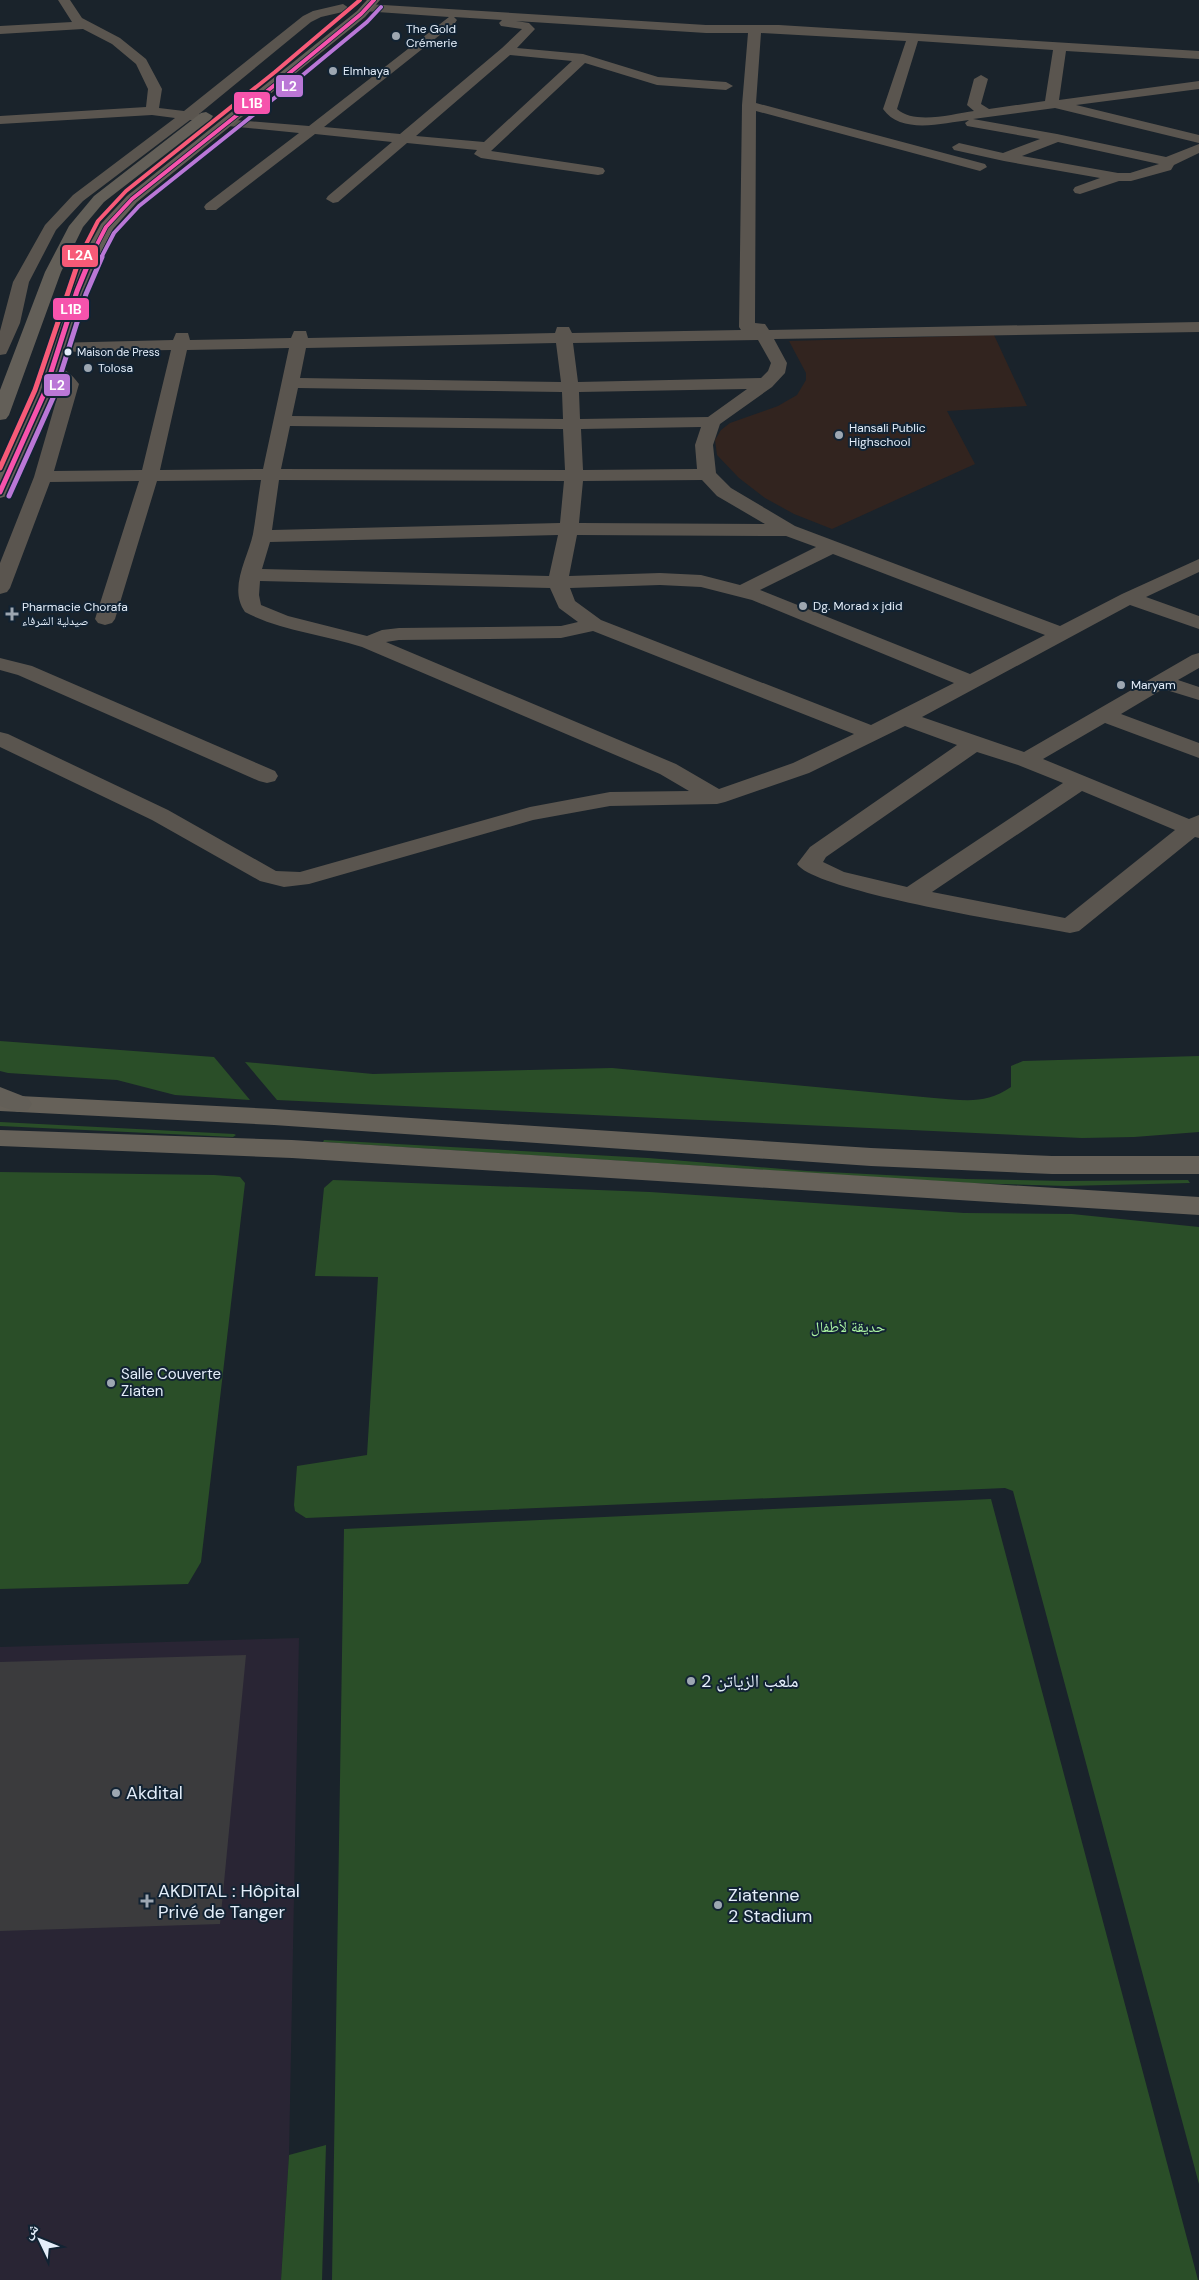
<svg xmlns="http://www.w3.org/2000/svg" width="1199" height="2280" font-family="'DM Sans','Noto Naskh Arabic',sans-serif">
  <style>
    .education { fill: #32241f }
    .medical { fill: #292534 }
    .green { fill: #2a4e28 }
    .building { fill: #3b3b3d }
    .lines { fill: none; stroke-linecap: round; stroke-linejoin: round }
    .street { fill: #5a554f; fill-rule: evenodd }
    .secondary { fill: #666159; fill-rule: evenodd }
    .primary { fill: #635f58; fill-rule: evenodd }
    .bus-1-far1-casing { stroke: #122333; stroke-width: 5.5 }
    .bus-1-casing { stroke: #122333; stroke-width: 8 }
    .bus-2-far1-casing { stroke: #122333; stroke-width: 5.5 }
    .bus-2-casing { stroke: #122333; stroke-width: 8 }
    .bus-3-far1-casing { stroke: #122333; stroke-width: 5.5 }
    .bus-3-casing { stroke: #122333; stroke-width: 8 }
    .bus-1-far1 { stroke: #f653ac; stroke-width: 4 }
    .bus-1 { stroke: #f653ac; stroke-width: 5 }
    .bus-2-far1 { stroke: #ba77d6; stroke-width: 4 }
    .bus-2 { stroke: #ba77d6; stroke-width: 5 }
    .bus-3-far1 { stroke: #f75a77; stroke-width: 4 }
    .bus-3 { stroke: #f75a77; stroke-width: 5 }
    .poi-dot { fill: #9da7b2; stroke: #122333; stroke-width: 2 }
    .bus-dot { fill: #e4eefa; stroke: #122333; stroke-width: 2 }
    .labels { text-anchor: middle; stroke-width: 4; stroke-linejoin: round; paint-order: stroke }
    .far-bus-label { font-size: 11px; fill: #e4eefa; stroke: #122333; text-anchor: start }
    .far-poi-label { font-size: 12px; fill: #e4eefa; stroke: #122333; text-anchor: start }
    .park-label { font-size: 15px; fill: #abf4a2; stroke: #122333 }
    .poi-label { font-size: 15px; fill: #e4eefa; stroke: #122333; text-anchor: start }
    .near-poi-label { font-size: 18px; fill: #e4eefa; stroke: #122333; text-anchor: start }
    .line-badge { stroke: #122333; stroke-width: 2 }
    .badge-label { font-size: 14px; text-anchor: middle; font-weight: bold; fill: #fff }
  </style>
  <rect width="100%" height="100%" fill="#1a232b"/>
  <path class="education" d="M 994,335 L 1027,406 L 947,411 L 975,464 L 832,529 L 794,514 L 765,498 L 739,478 L 717,455 L 715,440 L 721,430 L 730,423 L 778,406 L 797,395 L 806,380 L 806,373 L 789,341 Z"/>
  <path class="medical" d="M 299,1638 L 289,2155 L 281,2280 L 0,2280 L 0,1647 Z"/>
  <path class="green" d="M 0,1041 L 214,1057 L 250,1100 L 175,1095 L 117,1080 L 8,1073 L 0,1071 Z
    M 1199,1056 L 1199,1132 L 1134,1137 L 1082,1138 L 277,1100 L 245,1062 L 373,1074 L 612,1068 L 934,1098 C 964,1100 985,1105 1011,1087 L 1011,1066 L 1023,1061 Z
    M 0,1122 L 234,1134 L 236,1135 L 233,1137 L 0,1126 Z
    M 324,1140 L 648,1158 L 807,1171 L 966,1179 L 1065,1181 L 1188,1180 L 1190,1183 L 1066,1186 L 967,1183 L 323,1142 Z
    M 0,1172 L 214,1175 L 240,1177 L 245,1183 L 201,1562 L 188,1584 L 0,1589 Z
    M 333,1180 L 650,1192 L 964,1213 L 1072,1214 L 1199,1227 L 1199,2184 L 1013,1491 L 1005,1488 L 306,1518 L 295,1511 L 294,1505 L 297,1466 L 367,1455 L 378,1277 L 315,1276 L 324,1188 Z
    M 991,1499 L 1198,2280 L 332,2280 L 344,1529 Z
    M 326,2145 L 322,2280 L 281,2280 L 289,2155 Z"/>
  <path class="building" d="M 246,1655 L 220,1924 L 0,1931 L 0,1662 Z"/>
  <g class="lines">
    <path class="street" d="M 58,0 L 70,0 L 82,18 L 120,38 L 146,59 L 162,89 L 159,108 L 184,111 L 303,16 L 313,11 L 343,4 L 349,8 L 347,11 L 321,17 L 311,22 L 199,114 L 202,117 L 200,120 L 190,120 L 83,201 L 56,230 L 29,282 L 20,323 L 8,350 L 6,354 L 0,355 L 0,331 L 13,282 L 45,225 L 73,195 L 175,118 L 152,115 L 0,124 L 0,116 L 146,107 L 148,89 L 136,64 L 112,44 L 83,29 L 0,34 L 0,26 L 72,22 Z
      M 367,4 L 706,25 L 779,25 L 1199,51 L 1199,59 L 1066,51 L 1059,100 L 1199,81 L 1199,89 L 1076,105 L 1199,135 L 1199,143 L 1055,108 L 973,119 L 1057,134 L 1166,157 L 1199,144 L 1199,153 L 1174,165 L 1171,170 L 1131,181 L 1119,181 L 1080,194 L 1075,193 L 1073,190 L 1075,187 L 1100,178 L 1004,161 L 954,150 L 952,147 L 959,143 L 1003,153 L 1040,139 L 967,126 L 965,123 L 969,120 C 943,123 901,135 883,109 L 906,41 L 761,33 L 756,103 L 985,164 L 987,167 L 980,171 L 756,111 L 755,323 L 765,324 L 769,330 L 1199,322 L 1199,332 L 774,339 L 787,363 L 785,373 L 772,387 L 720,424 L 713,445 L 716,473 L 731,488 L 795,526 L 1060,626 L 1122,594 L 1199,559 L 1199,572 L 1146,597 L 1199,616 L 1199,629 L 1130,605 L 922,717 L 1024,752 L 1192,655 L 1199,653 L 1199,668 L 1178,680 L 1199,687 L 1199,700 L 1163,689 L 1121,714 L 1199,743 L 1199,758 L 1105,723 L 1043,759 L 1189,819 L 1199,815 L 1199,838 L 1195,837 L 1079,931 L 1070,933 C 1026,925 816,892 797,864 L 810,847 L 957,745 L 905,726 L 809,773 L 725,802 L 717,804 L 610,806 L 533,820 L 309,884 L 284,887 L 260,881 L 152,820 L 0,747 L 0,732 L 8,734 L 168,810 L 276,871 L 300,872 L 530,807 L 610,792 L 689,791 L 660,774 L 362,647 C 323,634 281,631 245,612 C 228,588 248,558 253,534 C 256,516 258,498 261,480 L 157,481 L 115,619 L 112,623 L 105,625 L 98,623 L 95,619 L 139,481 L 50,482 L 10,588 L 7,592 L 0,594 L 0,563 L 34,477 L 61,384 C 56,377 47,377 42,370 L 45,366 C 60,363 71,373 79,384 L 54,471 L 142,470 L 171,350 L 58,352 L 52,351 L 50,347 L 52,343 L 173,340 L 176,333 L 188,333 L 190,340 L 291,338 L 294,331 L 306,331 L 308,338 L 555,333 L 557,327 L 569,327 L 572,333 L 741,330 L 739,327 L 742,105 L 748,33 L 706,33 L 516,21 L 529,23 L 535,29 L 517,48 L 583,54 L 658,77 L 726,82 L 733,86 L 726,90 L 657,85 L 585,63 L 491,151 L 598,167 L 603,168 L 605,171 L 603,174 L 598,175 L 481,158 L 474,154 L 477,150 L 407,143 L 338,202 L 333,203 L 326,199 L 328,196 L 392,142 L 315,134 L 216,210 L 206,210 L 204,207 L 206,204 L 299,133 L 228,126 L 223,125 L 221,122 L 223,119 L 309,126 L 449,17 L 363,11 L 361,8 L 363,5 ZM 454,17 L 502,20 L 499,23 L 501,26 L 522,29 L 502,48 L 400,134 L 324,127 L 455,23 L 457,20 ZM 918,41 L 1053,50 L 1045,101 L 989,109 L 981,104 L 988,79 L 981,75 L 974,79 L 967,105 L 974,111 C 952,114 915,125 897,109 ZM 510,55 L 572,61 L 484,142 L 416,136 ZM 1058,142 L 1159,164 L 1130,173 L 1118,173 L 1022,156 ZM 758,340 L 771,363 L 768,371 L 761,378 L 578,382 L 573,343 ZM 556,343 L 561,382 L 300,378 L 306,348 ZM 289,348 L 263,469 L 160,470 L 187,350 ZM 298,388 L 562,392 L 563,419 L 292,416 ZM 747,389 L 708,417 L 580,419 L 579,392 ZM 290,426 L 563,429 L 565,470 L 281,469 ZM 701,427 L 695,445 L 697,469 L 583,470 L 581,429 ZM 279,480 L 564,481 L 560,523 L 272,530 ZM 702,480 L 717,496 L 765,524 L 579,523 L 583,481 ZM 558,535 L 549,576 L 262,569 L 270,542 ZM 577,535 L 786,536 L 816,547 L 740,585 L 701,575 L 660,573 L 569,576 ZM 833,554 L 1045,635 L 970,674 L 760,590 ZM 260,581 L 550,588 L 559,608 L 578,622 L 561,626 L 399,628 L 382,630 L 367,636 L 288,616 L 261,605 L 259,595 ZM 660,585 L 701,587 L 752,600 L 954,683 L 871,725 L 601,620 L 575,601 L 570,588 ZM 593,631 L 854,734 L 793,763 L 719,789 L 676,764 L 386,642 L 399,640 L 561,638 ZM 977,752 L 1018,765 L 1063,783 L 907,887 L 844,872 L 823,862 L 826,857 ZM 1082,791 L 1175,830 L 1065,918 L 932,892 Z
      M 0,658 L 32,666 L 275,771 L 278,776 L 275,781 L 267,783 L 259,781 L 18,675 L 0,670 Z"/>
    <path class="secondary" d="M 0,1095 L 274,1109 L 871,1148 L 1052,1156 L 1199,1156 L 1199,1174 L 1052,1174 L 871,1166 L 274,1125 L 0,1111 Z
      M 0,1130 L 292,1140 L 1199,1197 L 1199,1215 L 292,1158 L 0,1146 Z"/>
    <path class="primary" d="M 367,0 L 380,0 L 365,17 L 137,202 L 113,229 L 99,256 L 85,291 L 53,394 L 9,492 L 7,496 L 0,498 L 0,471 L 35,394 L 69,291 L 83,256 L 101,224 L 127,196 L 357,11 Z
      M 206,112 L 213,116 L 211,119 L 104,202 L 83,227 L 61,272 L 9,415 L 6,419 L 0,420 L 0,390 L 45,272 L 69,226 L 94,196 L 201,113 Z
      M 0,1087 L 28,1098 L 32,1104 L 28,1110 L 18,1112 L 0,1106 Z"/>
    <defs>
      <path id="bus-1-far1" d="M 90,258 L 106,227 L 132,199 L 281,80 L 361,14 L 374,0"/>
      <path id="bus-1" d="M 0,492 L 44,394 L 77,291 L 91,257"/>
      <path id="bus-2-far1" d="M 101,258 L 114,233 L 139,206 L 287,88 L 367,22 L 381,7"/>
      <path id="bus-2" d="M 9,496 L 53,398 L 86,294 L 102,257"/>
      <path id="bus-3-far1" d="M 79,258 L 98,221 L 126,191 L 275,72 L 360,0"/>
      <path id="bus-3" d="M 0,468 L 35,390 L 80,257"/>
    </defs>
    <use href="#bus-1-far1" class="bus-1-far1-casing"/>
    <use href="#bus-1" class="bus-1-casing"/>
    <use href="#bus-2-far1" class="bus-2-far1-casing"/>
    <use href="#bus-2" class="bus-2-casing"/>
    <use href="#bus-3-far1" class="bus-3-far1-casing"/>
    <use href="#bus-3" class="bus-3-casing"/>
    <use href="#bus-1-far1" class="bus-1-far1"/>
    <use href="#bus-1" class="bus-1"/>
    <use href="#bus-2-far1" class="bus-2-far1"/>
    <use href="#bus-2" class="bus-2"/>
    <use href="#bus-3-far1" class="bus-3-far1"/>
    <use href="#bus-3" class="bus-3"/>
  </g>
  <g class="poi-dot">
    <circle cx="396" cy="36" r="5"/>
    <circle cx="333" cy="71" r="5"/>
    <circle cx="88" cy="368" r="5"/>
    <circle cx="839" cy="435" r="5"/>
    <circle cx="803" cy="606" r="5"/>
    <path d="M9.5 606.5h5v5h5v5h-5v5h-5v-5h-5v-5h5z"/>
    <circle cx="1121" cy="685" r="5"/>
    <circle cx="111" cy="1383" r="5"/>
    <circle cx="691" cy="1681" r="5"/>
    <circle cx="116" cy="1793" r="5"/>
    <path d="M144.5 1893.5h5v5h5v5h-5v5h-5v-5h-5v-5h5z"/>
    <circle cx="718" cy="1905" r="5"/>
  </g>
  <circle class="bus-dot" cx="68" cy="352" r="4.5"/>
  <g class="labels">
    <g class="far-bus-label">
      <text x="77" y="356">Maison de Press</text>
    </g>
    <g class="far-poi-label">
      <text x="406" y="33">The Gold<tspan x="406" dy="14">Crémerie</tspan></text>
      <text x="343" y="75">Elmhaya</text>
      <text x="98" y="372">Tolosa</text>
      <text x="849" y="432">Hansali Public<tspan x="849" dy="14">Highschool</tspan></text>
      <text x="813" y="610">Dg. Morad x jdid</text>
      <text x="22" y="611">Pharmacie Chorafa<tspan x="22" dy="14">صيدلية الشرفاء</tspan></text>
      <text x="1131" y="689">Maryam</text>
    </g>
    <g class="park-label">
      <text x="848" y="1332">حديقة لأطفال</text>
    </g>
    <g class="poi-label">
      <text x="121" y="1379">Salle Couverte<tspan x="121" dy="17">Ziaten</tspan></text>
    </g>
    <g class="near-poi-label">
      <text x="701" y="1687">ملعب الزياتن 2</text>
      <text x="126" y="1799">Akdital</text>
      <text x="158" y="1897">AKDITAL : Hôpital<tspan x="158" dy="21">Privé de Tanger</tspan></text>
      <text x="728" y="1901">Ziatenne<tspan x="728" dy="21">2 Stadium</tspan></text>
    </g>
  </g>
  <g class="line-badge">
    <rect x="275" y="74" width="29" height="24" rx="5" fill="#ba77d6"/>
    <rect x="233" y="91" width="38" height="24" rx="5" fill="#f653ac"/>
    <rect x="61" y="244" width="38" height="24" rx="5" fill="#f75a77"/>
    <rect x="52" y="297" width="38" height="24" rx="5" fill="#f653ac"/>
    <rect x="43" y="373" width="28" height="24" rx="5" fill="#ba77d6"/>
  </g>
  <g class="badge-label">
    <text x="289" y="91">L2</text>
    <text x="252" y="108">L1B</text>
    <text x="80" y="260">L2A</text>
    <text x="71" y="314">L1B</text>
    <text x="57" y="390">L2</text>
  </g>
  <g transform="translate(40 2240) rotate(313)" stroke="#122333" stroke-width="4" paint-order="stroke">
  <path d="M0-4L9 19L0 12L-9 19Z" fill="#e4eefa"/>
  <text y="-8" font-size="14" font-weight="bold" text-anchor="middle" fill="#e4eefa">ش</text>
  </g>
</svg>
